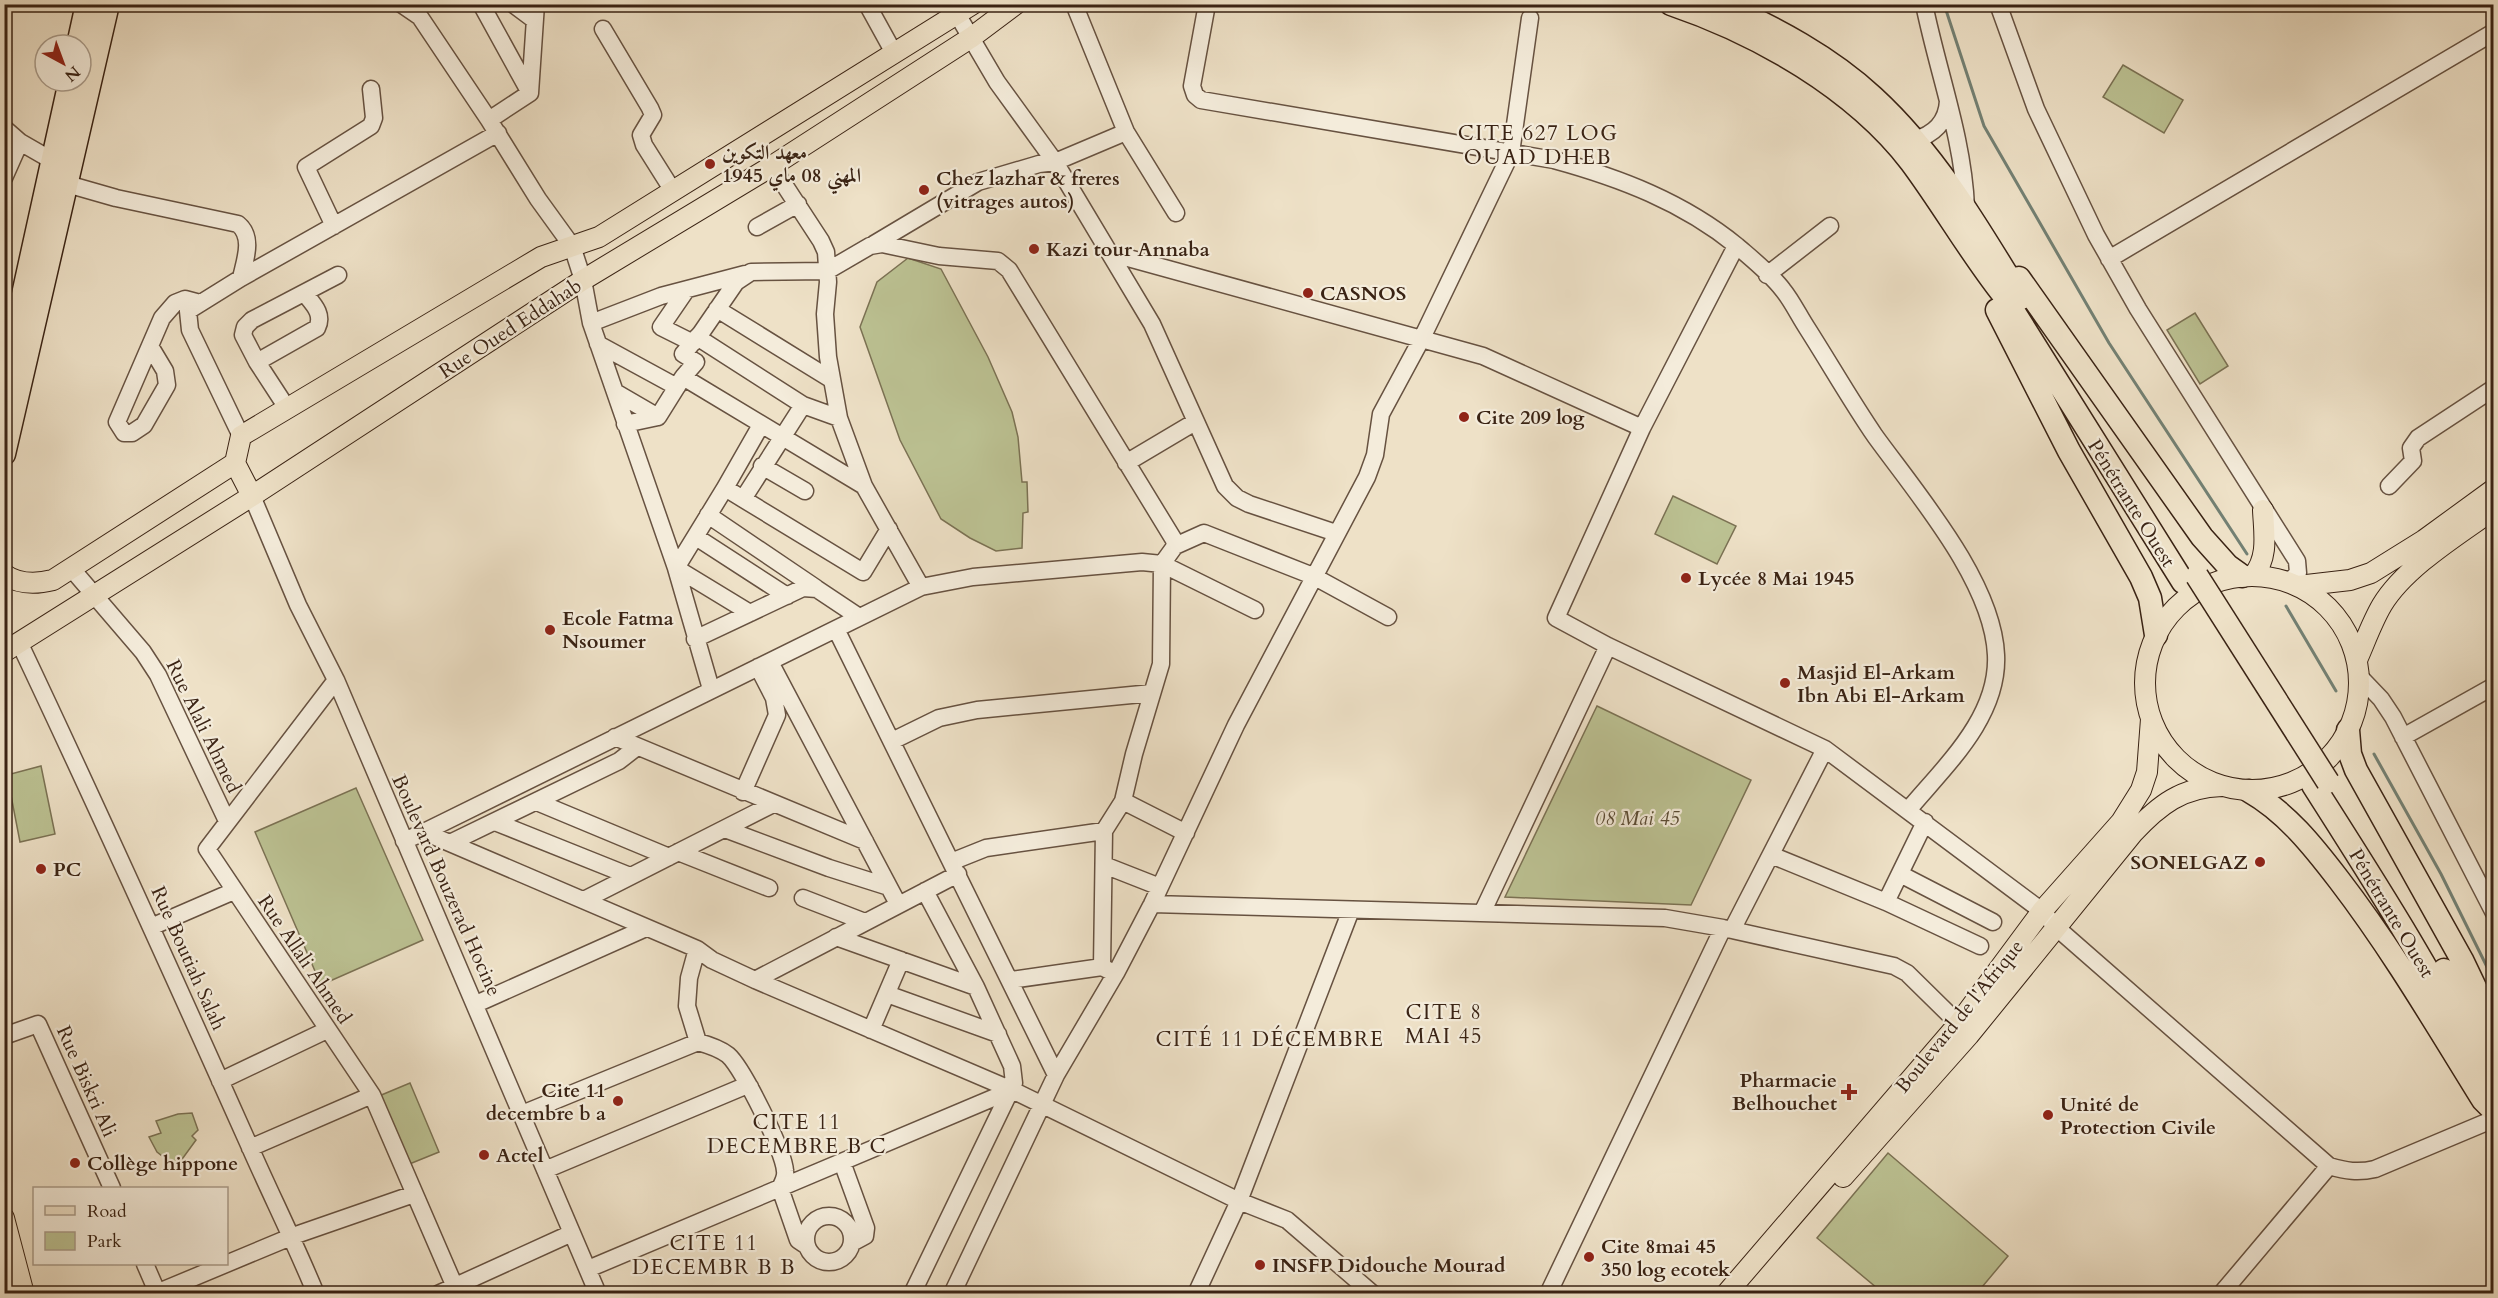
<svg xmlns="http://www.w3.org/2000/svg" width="2498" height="1298" font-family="Cardo,Amiri,serif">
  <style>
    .green { fill: #bcc293; stroke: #7b7254; stroke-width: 1.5 }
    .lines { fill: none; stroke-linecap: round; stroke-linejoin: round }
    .stream { stroke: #738073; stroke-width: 3 }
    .minor-casing { stroke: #675241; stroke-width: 19 }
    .major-casing { stroke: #3a2314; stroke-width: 22 }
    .highway-casing { stroke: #3a2314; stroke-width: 25 }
    .minor { stroke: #f4ecdb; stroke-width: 16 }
    .major { stroke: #eee1c7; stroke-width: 20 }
    .highway { stroke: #eee1c7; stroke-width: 22 }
    .highway-bridge-casing { stroke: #3a2314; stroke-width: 25; stroke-linecap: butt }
    .highway-bridge { stroke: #eee1c7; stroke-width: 22 }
    .poi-dot { fill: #8f2418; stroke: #f4ecdb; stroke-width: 2 }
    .labels { text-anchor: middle; stroke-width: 4.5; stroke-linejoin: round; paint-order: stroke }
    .poi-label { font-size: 20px; font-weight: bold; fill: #3a2314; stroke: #f4ecdb; text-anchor: start }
    .street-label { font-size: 20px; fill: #3a2314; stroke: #f4ecdb }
    .park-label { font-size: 20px; font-style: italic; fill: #5a4b34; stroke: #f4ecdb }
    .neighbourhood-label { font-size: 21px; letter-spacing: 1.5px; fill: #3a2314; stroke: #f4ecdb }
  </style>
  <rect width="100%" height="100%" fill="#eee1c7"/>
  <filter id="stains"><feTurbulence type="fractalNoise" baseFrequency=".00333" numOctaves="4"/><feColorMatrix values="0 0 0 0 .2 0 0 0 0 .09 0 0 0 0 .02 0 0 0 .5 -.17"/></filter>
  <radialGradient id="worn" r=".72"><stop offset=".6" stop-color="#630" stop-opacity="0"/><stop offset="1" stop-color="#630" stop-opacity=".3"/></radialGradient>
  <path class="green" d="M 2123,65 L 2183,100 L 2164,133 L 2103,97 Z
    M 908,258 L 941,269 L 988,357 L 1012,412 L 1018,437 L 1022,482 L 1027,482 L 1028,512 L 1023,513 L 1022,548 L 996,551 L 970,538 L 941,519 L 900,440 L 860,327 L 877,282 Z
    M 2195,313 L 2228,366 L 2200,384 L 2167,330 Z
    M 1673,496 L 1736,526 L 1717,564 L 1655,534 Z
    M 1597,706 L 1751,780 L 1691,905 L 1505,897 Z
    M 41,766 L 55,834 L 20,842 L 7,775 Z
    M 356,788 L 423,940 L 321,985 L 255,832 Z
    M 410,1083 L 439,1152 L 407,1165 L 379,1096 Z
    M 192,1113 L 198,1130 L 192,1136 L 196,1140 L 180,1162 L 170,1162 L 157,1152 L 149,1137 L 161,1133 L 156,1121 L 178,1114 Z
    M 1888,1153 L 2008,1256 L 1977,1293 L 1883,1293 L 1817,1238 Z"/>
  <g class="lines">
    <path class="stream" d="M 1944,4 L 1984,126 L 2109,343 L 2247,554
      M 2286,606 L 2336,691
      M 2374,754 L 2441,874 L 2494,981"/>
    <defs>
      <path id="minor" d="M 401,4 L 420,17 L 489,120
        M 481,4 L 530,93
        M 513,4 L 533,19
        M 536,4 L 530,93 L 489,120 L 538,199 L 572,246 L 583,280 L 591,323 L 676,568 L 711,689
        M 867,4 L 894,53
        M 1207,4 L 1192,86 L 1195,95 L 1201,100 L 1554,160 C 1620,178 1683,202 1737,246 C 1752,259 1771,274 1783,290 C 1792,301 1799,316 1807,328 C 1830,364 1851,401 1875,436 C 1917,494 1993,582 1996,655 C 1999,717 1945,766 1909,809
        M 1924,4 C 1938,73 1963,137 1966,207
        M 1998,4 L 2036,109 L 2096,235 L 2138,309 L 2297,561 L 2298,573 L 2289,582
        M 957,14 L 997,82 L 1055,162 L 1152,324 L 1225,486 L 1237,498 L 1249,504 L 1336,533
        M 603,29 L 650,108 L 653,115 L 641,135 L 644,145 L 673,191
        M 4,128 L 20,142 L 53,161
        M 1126,132 L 1176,213
        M 1914,140 C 1933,135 1947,122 1948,101
        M 772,166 L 821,241 L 826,252 L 828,282 L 825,314 L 828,357 L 839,418 L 864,486 L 921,587
        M 4,178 L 20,142
        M 67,184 L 116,198 L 238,224 C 254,237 245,260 241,278
        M 334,226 L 306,167 L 371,126 L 374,118 L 371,89
        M 757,227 L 798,204
        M 874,244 L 978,182 L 1039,164 L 1055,162 L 1126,132 L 1074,4
        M 1736,246 L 1642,428 L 1556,618 L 1608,646 L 1825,749 L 2042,911 L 2057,928 L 2329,1166 C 2346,1171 2358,1173 2375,1169 L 2494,1119
        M 1113,259 L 1121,256 L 1483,356 L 1642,428
        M 2109,259 L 2494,32
        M 1767,275 L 1830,226
        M 687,289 L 661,327 L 693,343
        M 717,309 L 832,380
        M 591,323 L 661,296 L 745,274
        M 697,337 L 803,405
        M 598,344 L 677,387
        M 150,346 L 165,371 L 167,385 L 144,425 L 132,433 L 124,433 L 117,422 L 162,318 L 175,303 L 185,299 L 200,303
        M 257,362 L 317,328 C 324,314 313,304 305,294
        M 683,377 L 696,362 L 683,354 L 701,333 L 736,282 L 751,272 L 827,271 L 870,246 L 882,244 L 939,256 L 998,261 L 1009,270 L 1174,540 L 1175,546 L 1162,564 L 1161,664 L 1134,754 L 1123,801 L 1104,831 L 1102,967
        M 615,392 L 658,417
        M 287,408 L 257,362 L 243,335 L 245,327 L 252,320 L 338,275
        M 625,424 L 658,417 L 683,377 L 864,486
        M 241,436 L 190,330 L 188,311 L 241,278 L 498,133
        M 1126,463 L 1195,422
        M 762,466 L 805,491
        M 2389,486 L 2413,461 L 2411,448 L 2418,438 L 2494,388
        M 725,488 L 761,425
        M 252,496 L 298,605 L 336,680 L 598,1294
        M 743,499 L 803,405 L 839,418
        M 708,515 L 816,588
        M 696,537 L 787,596
        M 1175,546 L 1204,533 L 1313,576 L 1388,617
        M 71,568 L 143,652 L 158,675 L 227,821
        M 750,613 L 676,568 L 725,488 L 863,572 L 889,529
        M 836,629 L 1056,1075
        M 695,639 L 803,588 L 817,589 L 859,617
        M 19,642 C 98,809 174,977 249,1145 C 271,1195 295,1243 316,1294
        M 770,662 L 898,904
        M 2359,676 L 2381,699 L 2393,717 L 2494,913
        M 336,680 L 207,849 L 372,1095 L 455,1287
        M 615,737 L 865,841
        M 2403,737 L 2494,686
        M 892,741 L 939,718 L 977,710 L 1152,693
        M 743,792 L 777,715 L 774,698 L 758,667
        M 1123,801 L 1186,833
        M 537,802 L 669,857
        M 495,822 L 630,876
        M 725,829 L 829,868 L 889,887
        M 424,832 L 921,587 L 973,577 L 1142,562 L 1162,564 L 1255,610
        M 404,841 L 424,832 L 697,949 L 712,960 L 755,980 L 1012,1090 L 1239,1201 L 1287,1220 L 1373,1294
        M 450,843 L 619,761 L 637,747
        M 678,852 L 769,888
        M 1771,855 L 1886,902 L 1980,946
        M 951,862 L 986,848 L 1104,831
        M 1104,865 L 1160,887
        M 1900,874 L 1993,922
        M 803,898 L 865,922
        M 584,900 L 773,804
        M 1886,902 L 1925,822
        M 1152,904 L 1665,918 L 1723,928 L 1894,966 L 1907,973 L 1966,1031
        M 1482,913 L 1608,646
        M 151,927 L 234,891
        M 1732,930 L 1825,749
        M 836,937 L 976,987
        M 697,949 L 689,978 L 687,1006 L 698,1042 C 709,1045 719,1048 728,1055 C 743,1068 784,1151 785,1171 C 786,1177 783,1182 780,1188 L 798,1240 L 807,1246
        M 755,980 L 958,874
        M 1011,980 L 1102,967 L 1112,972
        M 887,994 L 998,1034
        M 476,1004 L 646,928
        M 871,1030 L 901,960
        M 4,1036 L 38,1024 L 112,1188
        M 220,1081 L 327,1030
        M 522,1114 L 698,1042
        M 250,1148 L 372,1095
        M 842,1162 L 866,1228 L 865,1236 L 852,1243
        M 545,1170 L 745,1086 L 750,1087
        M806 1239a23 23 0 1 1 46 0a23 23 0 1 1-46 0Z
        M 145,1264 L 158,1294
        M 588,1269 L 1012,1090
        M 154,1294 L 293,1236 L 414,1194
        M 438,1294 L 572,1233
        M 912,1294 L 1014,1083 L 1012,1066 L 976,987 L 925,891
        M 952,1294 L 1056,1075 L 1116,973 L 1152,904 L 1236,725 L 1367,477 L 1375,455 L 1381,414 L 1422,338 L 1511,153 L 1530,18
        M 1196,1294 L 1239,1201 L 1351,910
        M 1548,1294 L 1723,928
        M 2221,1294 L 2329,1166"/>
      <path id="major" d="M 235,463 L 252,496
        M 4,574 C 19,585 37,584 53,580 L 235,463 L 241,436 L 541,257 L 599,237 L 973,4
        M2145 683a107 107 0 1 1 214 0a107 107 0 1 1-214 0Z
        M 2253,576 C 2269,557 2264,533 2263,510
        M 2298,586 L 2350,580 L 2371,573 L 2424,540 L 2494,489
        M 4,652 L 252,496 L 583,280 L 772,166 L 972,37 L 1016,4
        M 2357,660 C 2365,642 2372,622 2382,605 C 2405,567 2458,535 2494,509
        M 1843,1177 L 1969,1035 L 2133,833 C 2159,805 2182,787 2222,786
        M 4,1218 L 24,1294
        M 1726,1294 L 1959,1023 L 2042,911 L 2121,822 L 2141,790 L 2147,772 L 2151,719"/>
      <path id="highway" d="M 1671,4 C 1759,34 1854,88 1911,162 C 1943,205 1969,251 2002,293 L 2183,582
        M 1722,4 C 1775,28 1830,57 1873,97 C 1935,154 1978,227 2021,298
        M 78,45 L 87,4
        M 2019,278 L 2202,537 L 2228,566 L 2242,576
        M 1997,310 L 2069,451 L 2141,577 L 2150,598 L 2156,635
        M 4,381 L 70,81
        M 4,454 L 108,4
        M 2348,730 L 2350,754 L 2356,770 L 2462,960 L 2494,1027
        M 2313,785 C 2374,881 2437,978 2486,1081
        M 2249,791 C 2286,812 2313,846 2339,880 C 2392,949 2437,1026 2483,1100 L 2494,1111
        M 2444,970 L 2494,1057"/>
    </defs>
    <use href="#minor" class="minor-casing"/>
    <use href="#major" class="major-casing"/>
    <use href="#highway" class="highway-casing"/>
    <use href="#minor" class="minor"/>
    <use href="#major" class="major"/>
    <use href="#highway" class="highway"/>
    <defs>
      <path id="highway-bridge" d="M 2197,576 L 2328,782"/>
    </defs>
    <use href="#highway-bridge" class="highway-bridge-casing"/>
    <use href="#highway-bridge" class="highway-bridge"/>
  </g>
  <g class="poi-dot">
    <circle cx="710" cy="164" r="6"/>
    <circle cx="924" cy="190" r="6"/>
    <circle cx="1034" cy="249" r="6"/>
    <circle cx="1308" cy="293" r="6"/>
    <circle cx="1464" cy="417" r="6"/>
    <circle cx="1686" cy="578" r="6"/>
    <circle cx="550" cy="630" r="6"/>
    <circle cx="1785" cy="683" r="6"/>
    <circle cx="2260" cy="862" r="6"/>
    <circle cx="41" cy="869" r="6"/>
    <path d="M1846 1083h6v6h6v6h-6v6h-6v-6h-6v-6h6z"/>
    <circle cx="618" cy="1101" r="6"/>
    <circle cx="2048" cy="1115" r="6"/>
    <circle cx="484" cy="1155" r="6"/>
    <circle cx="75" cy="1163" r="6"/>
    <circle cx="1589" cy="1257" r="6"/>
    <circle cx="1260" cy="1265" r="6"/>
  </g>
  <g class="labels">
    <g class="poi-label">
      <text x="722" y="159">معهد التكوين<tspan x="722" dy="23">المهني 08 ماي 1945</tspan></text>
      <text x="936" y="185">Chez lazhar &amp; freres<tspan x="936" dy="23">(vitrages autos)</tspan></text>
      <text x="1046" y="256">Kazi tour Annaba</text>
      <text x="1320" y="300">CASNOS</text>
      <text x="1476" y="424">Cite 209 log</text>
      <text x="1698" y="585">Lycée 8 Mai 1945</text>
      <text x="562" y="625">Ecole Fatma<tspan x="562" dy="23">Nsoumer</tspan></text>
      <text x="1797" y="679">Masjid El-Arkam<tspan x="1797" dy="23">Ibn Abi El-Arkam</tspan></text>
      <text x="2248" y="869" text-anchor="end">SONELGAZ</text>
      <text x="53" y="876">PC</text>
      <text x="1837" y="1087" text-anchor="end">Pharmacie<tspan x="1837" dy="23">Belhouchet</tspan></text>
      <text x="606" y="1097" text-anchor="end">Cite 11<tspan x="606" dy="23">decembre b a</tspan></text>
      <text x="2060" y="1111">Unité de<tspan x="2060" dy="23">Protection Civile</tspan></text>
      <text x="496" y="1162">Actel</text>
      <text x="87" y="1170">Collège hippone</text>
      <text x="1601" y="1253">Cite 8mai 45<tspan x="1601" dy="23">350 log ecotek</tspan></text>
      <text x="1272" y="1272">INSFP Didouche Mourad</text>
    </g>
    <g class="street-label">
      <text transform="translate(510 328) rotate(-33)" y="7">Rue Oued Eddahab</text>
      <text transform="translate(2132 503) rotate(58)" y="7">Pénétrante Ouest</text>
      <text transform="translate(204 726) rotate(64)" y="7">Rue Alali Ahmed</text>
      <text transform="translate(447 885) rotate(66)" y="7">Boulevard Bouzerad Hocine</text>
      <text transform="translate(2392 913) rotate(59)" y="7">Pénétrante Ouest</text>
      <text transform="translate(189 958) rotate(66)" y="7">Rue Boutiah Salah</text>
      <text transform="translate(305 959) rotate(56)" y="7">Rue Allali Ahmed</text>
      <text transform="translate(1959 1016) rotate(-51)" y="7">Boulevard de l'Afrique</text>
      <text transform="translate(87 1081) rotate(66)" y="7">Rue Biskri Ali</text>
    </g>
    <g class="park-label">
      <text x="1637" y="825">08 Mai 45</text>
    </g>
    <g class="neighbourhood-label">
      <text x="1538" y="140">CITE 627 LOG<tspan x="1538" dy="24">OUAD DHEB</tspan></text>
      <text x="1444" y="1019">CITE 8<tspan x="1444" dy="24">MAI 45</tspan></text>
      <text x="1270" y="1046">CITÉ 11 DÉCEMBRE</text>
      <text x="797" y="1129">CITE 11<tspan x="797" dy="24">DECEMBRE B C</tspan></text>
      <text x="714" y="1250">CITE 11<tspan x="714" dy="24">DECEMBR B B</tspan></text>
    </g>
  </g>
  <rect width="2498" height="1298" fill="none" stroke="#eee1c7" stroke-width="24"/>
  <rect x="6" y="6" width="2486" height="1286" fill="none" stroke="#3a2314" stroke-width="3"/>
  <rect x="12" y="12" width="2474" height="1274" fill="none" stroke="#3a2314" stroke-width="1.5"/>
  <rect x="33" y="1187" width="195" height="78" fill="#f4ecdb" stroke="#aa9c8b" stroke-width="1.5"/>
  <rect x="45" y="1206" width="30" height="9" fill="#eee1c7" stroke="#aa9c8b" stroke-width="1.5"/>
  <text x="87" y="1217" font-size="18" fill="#3a2314">Road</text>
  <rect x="45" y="1232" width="30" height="18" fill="#bcc293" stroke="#aa9c8b" stroke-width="1.5"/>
  <text x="87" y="1247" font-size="18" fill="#3a2314">Park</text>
  <g transform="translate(63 63) rotate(139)"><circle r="28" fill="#f4ecdb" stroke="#aa9c8b" stroke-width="1.5"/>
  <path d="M0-4.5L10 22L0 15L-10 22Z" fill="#8f2418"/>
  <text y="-9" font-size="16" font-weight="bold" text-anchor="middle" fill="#3a2314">N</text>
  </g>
  <rect width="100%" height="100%" filter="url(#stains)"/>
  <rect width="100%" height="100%" fill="url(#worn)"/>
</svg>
